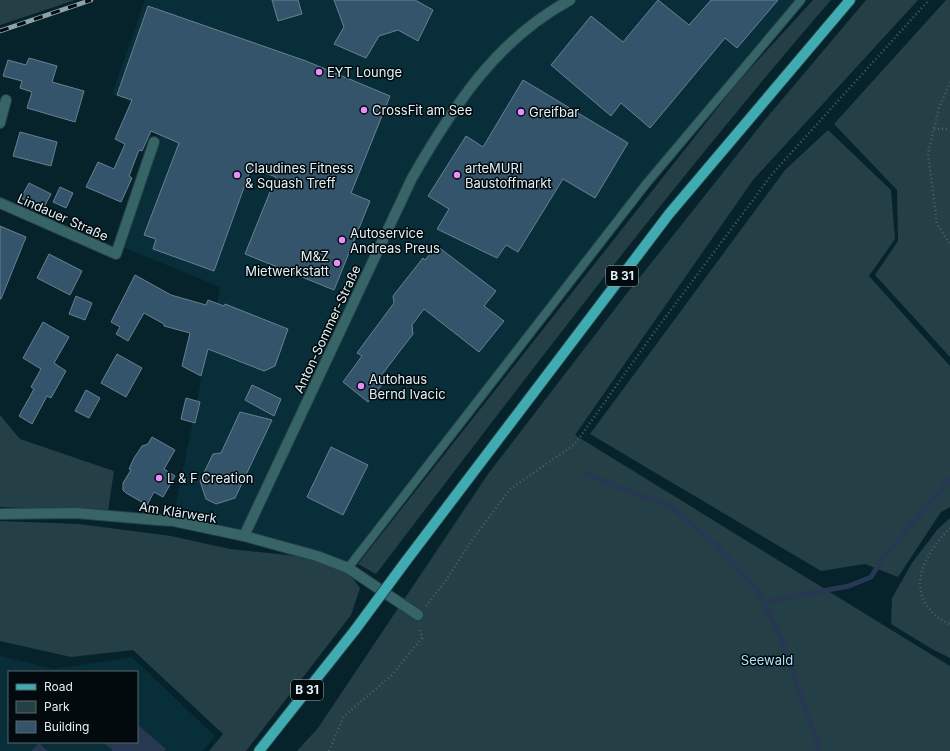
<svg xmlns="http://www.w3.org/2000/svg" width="950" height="751" font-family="Inter,sans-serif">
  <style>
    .built { fill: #072e39; fill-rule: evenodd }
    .green { fill: #253f47 }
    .water { fill: #273853 }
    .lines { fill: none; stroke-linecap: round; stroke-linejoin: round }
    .stream { stroke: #273853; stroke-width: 5 }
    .building { fill: #34546b; stroke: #6a8091 }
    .service-casing { stroke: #253f47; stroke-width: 10 }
    .minor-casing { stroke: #253f47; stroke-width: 12 }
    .primary-casing { stroke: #253f47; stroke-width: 12 }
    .path { stroke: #496168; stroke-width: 2.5; stroke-dasharray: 1 3; stroke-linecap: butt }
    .service { stroke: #366467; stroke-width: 8 }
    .minor { stroke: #366467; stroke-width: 10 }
    .primary { stroke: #40acb2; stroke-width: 10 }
    .rail-casing { stroke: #8ea3a9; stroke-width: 4.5 }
    .rail { stroke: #020a0d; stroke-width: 3; stroke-dasharray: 9; stroke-linecap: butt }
    .primary-bridge-casing { stroke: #253f47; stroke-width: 12; stroke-linecap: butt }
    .primary-bridge { stroke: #40acb2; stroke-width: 10 }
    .poi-dot { fill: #e98dfe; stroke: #020a0d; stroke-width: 1.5 }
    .labels { text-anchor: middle; stroke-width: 3; stroke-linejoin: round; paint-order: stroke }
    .shield { fill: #020a0d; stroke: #9eacb0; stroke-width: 1 }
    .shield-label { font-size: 12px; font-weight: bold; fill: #e1f1f6 }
    .poi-label { font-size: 13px; fill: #e1f1f6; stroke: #020a0d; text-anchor: start }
    .street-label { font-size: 13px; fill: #e1f1f6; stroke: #020a0d }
    .park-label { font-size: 13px; fill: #a8e4f8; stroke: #020a0d }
  </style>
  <rect width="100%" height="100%" fill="#06222a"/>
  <path class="built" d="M 145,0 L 803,0 L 644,183 L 346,563 L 173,519 L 220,287 L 120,246 L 166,119 L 112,94 Z
    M 0,656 L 54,669 L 132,657 L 215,736 L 203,751 L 0,751 ZM 9,672 L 137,672 L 137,742 L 9,742 Z"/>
  <path class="green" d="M 0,0 L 75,0 L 0,25 Z
    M 813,0 L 831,0 C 671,185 524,380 376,574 L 358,564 L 738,82 Z
    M 866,0 L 918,0 L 753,180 L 575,435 L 950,666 L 950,751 L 297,751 L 318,728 L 488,474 L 621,301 L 764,121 Z
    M 946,0 L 950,0 L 950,357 L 875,275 L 898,241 L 897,190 L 834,124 Z
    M 828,130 L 891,190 L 895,239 L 869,276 L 950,366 L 950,507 L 941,512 L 898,577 L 865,564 L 821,571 L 590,434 L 785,170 Z
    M 0,415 L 20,439 L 114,471 L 108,511 L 0,507 Z
    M 950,518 L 950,658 L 932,649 L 891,624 L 892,598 L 912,563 L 937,530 Z
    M 0,521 L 79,524 L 171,536 L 230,549 L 307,557 L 348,572 L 360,588 L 351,615 L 246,751 L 209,751 L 223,734 L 133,650 L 71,657 L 0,641 Z"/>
  <path class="water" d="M 137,724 L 166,749 L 164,751 L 113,751 L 103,742 L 137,742 Z
    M 39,743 L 48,751 L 31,751 Z"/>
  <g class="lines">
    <path class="stream" d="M 585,473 L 620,488 L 669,505 L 717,546 L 757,590 L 781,638 L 818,745 L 818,751
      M 763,602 L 849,586 L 871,577 L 884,557 L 950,479"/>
  </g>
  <path class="building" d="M 272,0 L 298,0 L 302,14 L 278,21 Z
    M 334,0 L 415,0 L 433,10 L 418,41 L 398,30 L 379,36 L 366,58 L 334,44 L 344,27 Z
    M 658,0 L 689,25 L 711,0 L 778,0 L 737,48 L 725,38 L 650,128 L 621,103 L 611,116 L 551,65 L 591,16 L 623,42 Z
    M 148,6 L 306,61 L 390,96 L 351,193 L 370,201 L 334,290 L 245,254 L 276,177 L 251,168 L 214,271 L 153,249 L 156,239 L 144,235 L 179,143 L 151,131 L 142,151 L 139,150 L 129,176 L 132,178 L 121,202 L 86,187 L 98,162 L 114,169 L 125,144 L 115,139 L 132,100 L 117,95 Z
    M 29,58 L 57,66 L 52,82 L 84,91 L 75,122 L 27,108 L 32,92 L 20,88 L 22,81 L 3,76 L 8,60 L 26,65 Z
    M 523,80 L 628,143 L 595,198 L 563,179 L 518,252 L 506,245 L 497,258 L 437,229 L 449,209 L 428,196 L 466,136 L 483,147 Z
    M 20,132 L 57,142 L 51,166 L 13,156 Z
    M 29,183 L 51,194 L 43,209 L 21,198 Z
    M 60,187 L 73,193 L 66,208 L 53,202 Z
    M 0,226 L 26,237 L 1,299 L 0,299 Z
    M 437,246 L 496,291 L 484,306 L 504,321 L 479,352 L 424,309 L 412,325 L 413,334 L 380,377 L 385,381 L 368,402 L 343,382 L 362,356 L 357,353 L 394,303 L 393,296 L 423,258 L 425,260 Z
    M 49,254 L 82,271 L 70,295 L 37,278 Z
    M 135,275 L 171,295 L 206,305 L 208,300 L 224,306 L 225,304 L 288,329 L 275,366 L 264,371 L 208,349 L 201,376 L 182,366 L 190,333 L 164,326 L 164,324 L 144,313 L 128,341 L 116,334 L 120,327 L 111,322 Z
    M 76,296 L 92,303 L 85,320 L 69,314 Z
    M 43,322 L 69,337 L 54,363 L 66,371 L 51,398 L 47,396 L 32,424 L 19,416 L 34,389 L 31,387 L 41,369 L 23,358 Z
    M 117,354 L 142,368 L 126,397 L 101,383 Z
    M 252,385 L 281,399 L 274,416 L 245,400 Z
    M 86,390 L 100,398 L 89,418 L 75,411 Z
    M 186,398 L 200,402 L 195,423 L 181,419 Z
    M 240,412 L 272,420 L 235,498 L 216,504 L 206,499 L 200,481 L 213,454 L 221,453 Z
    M 152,437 L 175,450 L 164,469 L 175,476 L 163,497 L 154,492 L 147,505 L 126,493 L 123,490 L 123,483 L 131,470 L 129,469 L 134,458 L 142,446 L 148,444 Z
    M 331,447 L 368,465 L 343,515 L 307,497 Z"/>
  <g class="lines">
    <defs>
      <path id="service" d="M 348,568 L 646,184 L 801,0"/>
      <path id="minor" d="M 0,123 L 6,100
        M 0,203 L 116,254 L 154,142
        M 0,514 L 76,513 L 157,520 L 173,521 L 244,536 L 317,556 L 348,568 L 418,615
        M 244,536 L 412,178 C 453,107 496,40 570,0"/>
      <path id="primary" d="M 406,561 L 669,214 L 850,0
        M 259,751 L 355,630"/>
    </defs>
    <use href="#service" class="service-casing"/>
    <use href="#minor" class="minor-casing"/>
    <use href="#primary" class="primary-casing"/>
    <path class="path" d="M 950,82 L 939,108 L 928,153 L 937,224 L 950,244
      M 934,129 L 950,129
      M 950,528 C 927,552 905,586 934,614 C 939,619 945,621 950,625
      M 426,606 L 445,582 L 470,543 L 509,490 L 575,444 L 653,334 L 773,173 L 929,0
      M 329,751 L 344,716 L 391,676 L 422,638 L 420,628"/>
    <use href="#service" class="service"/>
    <use href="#minor" class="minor"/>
    <use href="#primary" class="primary"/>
    <defs>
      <path id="rail" d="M 0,31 L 91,0"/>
    </defs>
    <use href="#rail" class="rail-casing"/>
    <use href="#rail" class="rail"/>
    <defs>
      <path id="primary-bridge" d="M 355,630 L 406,561"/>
    </defs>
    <use href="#primary-bridge" class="primary-bridge-casing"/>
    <use href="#primary-bridge" class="primary-bridge"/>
  </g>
  <g class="poi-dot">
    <circle cx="319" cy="72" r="4"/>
    <circle cx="364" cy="110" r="4"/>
    <circle cx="521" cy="112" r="4"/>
    <circle cx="237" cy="175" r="4"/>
    <circle cx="457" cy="175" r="4"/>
    <circle cx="342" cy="240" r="4"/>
    <circle cx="337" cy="263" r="4"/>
    <circle cx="361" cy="386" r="4"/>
    <circle cx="159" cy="478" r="4"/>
  </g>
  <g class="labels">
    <g class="shield">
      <rect x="606" y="266" width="32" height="20" rx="3"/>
      <rect x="291" y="680" width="32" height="20" rx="3"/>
    </g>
    <g class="shield-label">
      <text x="622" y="280">B 31</text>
      <text x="307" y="694">B 31</text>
    </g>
    <g class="poi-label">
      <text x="327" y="77">EYT Lounge</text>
      <text x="372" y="115">CrossFit am See</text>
      <text x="529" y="117">Greifbar</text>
      <text x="245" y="173">Claudines Fitness<tspan x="245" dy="15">&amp; Squash Treff</tspan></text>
      <text x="465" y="173">arteMURI<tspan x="465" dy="15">Baustoffmarkt</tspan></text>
      <text x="350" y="238">Autoservice<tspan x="350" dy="15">Andreas Preus</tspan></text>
      <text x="329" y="261" text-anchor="end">M&amp;Z<tspan x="329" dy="15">Mietwerkstatt</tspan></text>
      <text x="369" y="384">Autohaus<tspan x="369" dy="15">Bernd Ivacic</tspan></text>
      <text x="167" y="483">L &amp; F Creation</text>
    </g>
    <g class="street-label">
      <text transform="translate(63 217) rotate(24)" y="5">Lindauer Straße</text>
      <text transform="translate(327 329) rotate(-65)" y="5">Anton-Sommer-Straße</text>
      <text transform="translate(178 512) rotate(9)" y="5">Am Klärwerk</text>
    </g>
    <g class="park-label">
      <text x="767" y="665">Seewald</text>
    </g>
  </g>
  <rect x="8" y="671" width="130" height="72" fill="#020a0d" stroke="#5b666a"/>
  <rect x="16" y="684" width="20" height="6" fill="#40acb2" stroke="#5b666a"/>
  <text x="44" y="691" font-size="12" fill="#e1f1f6">Road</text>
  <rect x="16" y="701" width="20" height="12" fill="#253f47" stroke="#5b666a"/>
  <text x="44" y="711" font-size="12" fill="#e1f1f6">Park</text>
  <rect x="16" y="721" width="20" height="12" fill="#34546b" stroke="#5b666a"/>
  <text x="44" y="731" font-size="12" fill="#e1f1f6">Building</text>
</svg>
